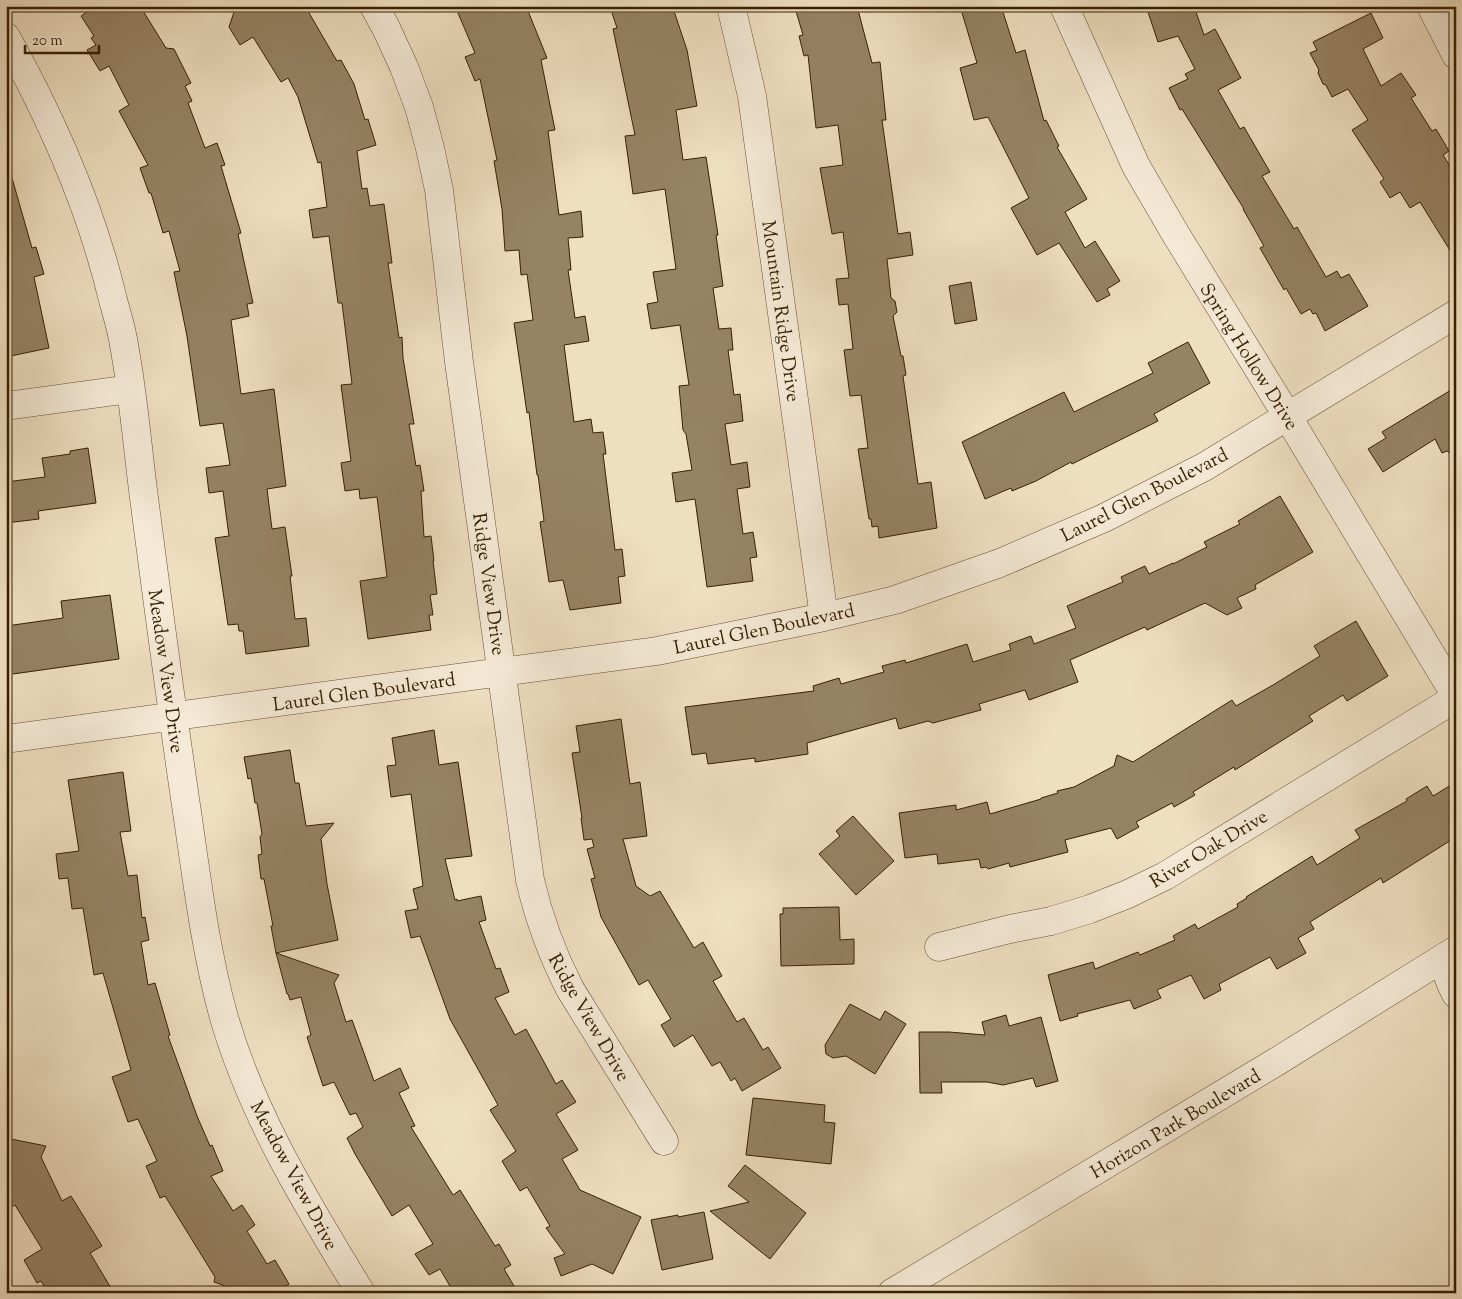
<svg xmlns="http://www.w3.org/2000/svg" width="1462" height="1299" font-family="'Sorts Mill Goudy',serif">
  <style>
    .building { fill: #968365; stroke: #362001 }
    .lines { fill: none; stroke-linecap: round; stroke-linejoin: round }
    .minor-casing { stroke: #645031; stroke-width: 29 }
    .minor { stroke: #f5ead7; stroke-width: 28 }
    .labels { text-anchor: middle; stroke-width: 4.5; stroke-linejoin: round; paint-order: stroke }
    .street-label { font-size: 19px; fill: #362001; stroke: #f5ead7 }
  </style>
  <rect width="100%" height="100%" fill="#efdfc1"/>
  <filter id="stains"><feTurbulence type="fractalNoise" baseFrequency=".004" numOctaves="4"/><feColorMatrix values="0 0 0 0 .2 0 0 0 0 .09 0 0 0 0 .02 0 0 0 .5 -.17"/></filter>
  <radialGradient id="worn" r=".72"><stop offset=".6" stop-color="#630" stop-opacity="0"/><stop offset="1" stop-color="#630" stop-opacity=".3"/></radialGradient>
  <path class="building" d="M 96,6 L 140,6 L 166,48 L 174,49 L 191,83 L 185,86 L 192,101 L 188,103 L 205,148 L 217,143 L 225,165 L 221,166 L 241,233 L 238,234 L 253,303 L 247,304 L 249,316 L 231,320 L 241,394 L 274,389 L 286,486 L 267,489 L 272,529 L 285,527 L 292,576 L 290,576 L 295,619 L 306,618 L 309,646 L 246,654 L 243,631 L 239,631 L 238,624 L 228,625 L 215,538 L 229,536 L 223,491 L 209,493 L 206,468 L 230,465 L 223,423 L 200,426 L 187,336 L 174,272 L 180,271 L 169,231 L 163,233 L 151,193 L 149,193 L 140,168 L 148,165 L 119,111 L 129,105 L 109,66 L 100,71 L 87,50 L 96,45 L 91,38 L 94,36 L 81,16 Z
    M 236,6 L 305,6 L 337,61 L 341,60 L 354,84 L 365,120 L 368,119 L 376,145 L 357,151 L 362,189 L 367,188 L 370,206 L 384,204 L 392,263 L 388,263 L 399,338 L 402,337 L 403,358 L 414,424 L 409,424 L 416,466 L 420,465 L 424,491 L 421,491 L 424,537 L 431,536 L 434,561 L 433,561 L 437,594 L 430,595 L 433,615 L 429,615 L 431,630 L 368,639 L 360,581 L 387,577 L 377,497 L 360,499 L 359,489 L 345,491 L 341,463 L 351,461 L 341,385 L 352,384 L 342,303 L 338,303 L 329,236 L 313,238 L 309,210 L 327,207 L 321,162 L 318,163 L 298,97 L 288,78 L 281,82 L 253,37 L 240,45 L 229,27 Z
    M 455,6 L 526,6 L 547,58 L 541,60 L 555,130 L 548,131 L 559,215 L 581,211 L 583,237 L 568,238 L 571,270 L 568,270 L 575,318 L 585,316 L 589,341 L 564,345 L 574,422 L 591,419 L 593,433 L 603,432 L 606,454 L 603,454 L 615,550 L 622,549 L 625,576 L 618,577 L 621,603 L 570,610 L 563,580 L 549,582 L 540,522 L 544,521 L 538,475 L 537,475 L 529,412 L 527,413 L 514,323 L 533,320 L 527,274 L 521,275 L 519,250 L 505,251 L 502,209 L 494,161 L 497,160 L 480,79 L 475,81 L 465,57 L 475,53 Z
    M 621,6 L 670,6 L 672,12 L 674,11 L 687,50 L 697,106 L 676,110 L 683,160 L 706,157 L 718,235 L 716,235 L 723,286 L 713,288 L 719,329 L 731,328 L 733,350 L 728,350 L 734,395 L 740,394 L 743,421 L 725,424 L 731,465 L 747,462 L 750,487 L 737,489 L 743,534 L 753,532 L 757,557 L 750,558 L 753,581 L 707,587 L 695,499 L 676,502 L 672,473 L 692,470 L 686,434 L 683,430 L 679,386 L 689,385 L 680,325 L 651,329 L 647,304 L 658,302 L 653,272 L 676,269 L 665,189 L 633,194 L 625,136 L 635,135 L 613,29 L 617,28 L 611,10 Z
    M 797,6 L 857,6 L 872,63 L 880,62 L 886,120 L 882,120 L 898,234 L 910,232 L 913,255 L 887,259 L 891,298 L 895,301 L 897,312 L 893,316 L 901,356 L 903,356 L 906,375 L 903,376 L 918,484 L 931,482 L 937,528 L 879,538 L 878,526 L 872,527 L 871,519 L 869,519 L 858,449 L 868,448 L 861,395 L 850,396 L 844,350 L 853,349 L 848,304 L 839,305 L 836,279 L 849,278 L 843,232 L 832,234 L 820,168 L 843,165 L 838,125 L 816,128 L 808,55 L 804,56 L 799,36 L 803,35 L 796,11 L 798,11 Z
    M 960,6 L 1001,6 L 1016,53 L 1025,50 L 1044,121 L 1046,120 L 1059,146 L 1057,147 L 1087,199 L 1065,212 L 1085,248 L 1095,241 L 1120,281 L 1107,289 L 1110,295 L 1097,302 L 1059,243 L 1037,255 L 1011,208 L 1029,198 L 988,117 L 974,120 L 960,68 L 977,63 Z
    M 1146,6 L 1194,6 L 1204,35 L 1215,29 L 1241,78 L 1218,90 L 1240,129 L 1244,127 L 1270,172 L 1262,176 L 1294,229 L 1297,227 L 1326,277 L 1337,271 L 1341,278 L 1349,274 L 1368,306 L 1325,331 L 1316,313 L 1313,314 L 1310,309 L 1301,314 L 1286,288 L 1284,290 L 1260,248 L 1264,246 L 1243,209 L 1244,209 L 1182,109 L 1180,110 L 1169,88 L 1188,79 L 1185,74 L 1195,69 L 1178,36 L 1158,42 Z
    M 1371,13 L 1383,38 L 1363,49 L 1381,86 L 1401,73 L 1416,95 L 1411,98 L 1432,131 L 1436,129 L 1449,151 L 1443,155 L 1456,176 L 1456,260 L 1420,202 L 1410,208 L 1400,192 L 1390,198 L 1380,182 L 1384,179 L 1352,130 L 1368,120 L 1348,89 L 1332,97 L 1326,85 L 1323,84 L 1318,73 L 1319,70 L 1310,53 L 1317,50 L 1313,42 Z
    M 12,178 L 32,248 L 36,247 L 44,274 L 34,277 L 49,348 L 6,357 L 6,179 Z
    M 971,282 L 977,320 L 955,324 L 949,286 Z
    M 1188,342 L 1210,383 L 1154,414 L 1158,421 L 1072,464 L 1071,462 L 1036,481 L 1012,491 L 1011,488 L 985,499 L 962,442 L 1064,392 L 1074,412 L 1153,373 L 1148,363 Z
    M 1456,387 L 1456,456 L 1447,451 L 1442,453 L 1435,439 L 1383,472 L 1368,449 L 1386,438 L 1382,432 Z
    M 88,448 L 96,503 L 38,511 L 39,519 L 6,523 L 6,482 L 45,477 L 42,458 L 70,454 L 70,451 Z
    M 1280,496 L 1313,552 L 1255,585 L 1256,589 L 1237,598 L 1242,608 L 1227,615 L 1205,603 L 1147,630 L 1145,627 L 1070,660 L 1078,682 L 1029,700 L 1025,690 L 979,704 L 981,710 L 933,723 L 928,721 L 899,729 L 896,718 L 807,743 L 808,754 L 755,762 L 755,758 L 708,764 L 706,753 L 692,755 L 685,707 L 814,691 L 813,686 L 839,678 L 841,684 L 884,672 L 882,666 L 905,660 L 906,663 L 967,644 L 973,662 L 1011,650 L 1009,644 L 1031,636 L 1034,644 L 1076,628 L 1067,606 L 1123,582 L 1121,577 L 1145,566 L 1149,574 L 1173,563 L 1173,564 L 1207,547 L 1204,542 L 1240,524 L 1238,521 Z
    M 110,595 L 119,659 L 6,675 L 6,626 L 63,618 L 61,601 Z
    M 1356,621 L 1388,676 L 1347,701 L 1343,695 L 1309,716 L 1313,721 L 1235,770 L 1234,767 L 1193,792 L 1195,795 L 1174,807 L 1172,803 L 1136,822 L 1139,827 L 1117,839 L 1111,828 L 1065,840 L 1068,852 L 1010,867 L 1009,863 L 988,869 L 986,867 L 981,868 L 979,859 L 938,864 L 937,854 L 905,858 L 899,813 L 956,805 L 956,810 L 987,802 L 990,814 L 1041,799 L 1041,798 L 1058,793 L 1057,791 L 1074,787 L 1114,766 L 1117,755 L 1133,762 L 1232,700 L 1236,706 L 1273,685 L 1320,656 L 1314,646 Z
    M 621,719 L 630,784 L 640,782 L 647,836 L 623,839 L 636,886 L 650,896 L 660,891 L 694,948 L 703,942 L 722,976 L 713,981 L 737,1022 L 744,1018 L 763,1050 L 768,1047 L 781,1068 L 742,1091 L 735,1078 L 731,1081 L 720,1062 L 712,1066 L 693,1035 L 674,1047 L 661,1025 L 671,1019 L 648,980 L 639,985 L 601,917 L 591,879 L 595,878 L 587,849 L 594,847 L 592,839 L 584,840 L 581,818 L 582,818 L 572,753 L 580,752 L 576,726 Z
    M 434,730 L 439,765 L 458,762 L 472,856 L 445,859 L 455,900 L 457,899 L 457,901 L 481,896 L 486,920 L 479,922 L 496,969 L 500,968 L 509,992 L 495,998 L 515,1035 L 526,1029 L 556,1084 L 562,1080 L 576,1102 L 556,1114 L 578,1150 L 562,1159 L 580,1190 L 641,1217 L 613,1274 L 592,1264 L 561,1276 L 554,1258 L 565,1254 L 546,1228 L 550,1226 L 527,1187 L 520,1191 L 502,1161 L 516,1151 L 490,1110 L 498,1105 L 450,1019 L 420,936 L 411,938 L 405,911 L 418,909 L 413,889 L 423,886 L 411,794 L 391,797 L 387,766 L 396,765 L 392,738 Z
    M 290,750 L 295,783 L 299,783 L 306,826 L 334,823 L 321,839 L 327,884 L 338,940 L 276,953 L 271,926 L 273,926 L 264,879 L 261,879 L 258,855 L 262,854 L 260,837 L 262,834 L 257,803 L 255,803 L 251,778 L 248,779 L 244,757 Z
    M 123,772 L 131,831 L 120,832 L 128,876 L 137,875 L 142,918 L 145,917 L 149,940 L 141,942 L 148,985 L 155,983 L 170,1035 L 168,1036 L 197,1116 L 210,1146 L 212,1145 L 223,1171 L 211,1176 L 233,1211 L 242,1205 L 255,1225 L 247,1231 L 267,1264 L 275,1260 L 289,1284 L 275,1293 L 228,1293 L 223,1285 L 214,1282 L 215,1277 L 165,1196 L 160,1198 L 146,1166 L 157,1161 L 138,1119 L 128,1122 L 112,1077 L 131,1070 L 103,973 L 94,975 L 83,908 L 72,909 L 68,878 L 59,879 L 56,854 L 79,851 L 68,780 Z
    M 1456,782 L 1456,837 L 1383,883 L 1381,878 L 1310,922 L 1314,929 L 1298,938 L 1306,953 L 1277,969 L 1270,957 L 1219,984 L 1221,990 L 1204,999 L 1191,975 L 1157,990 L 1161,998 L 1134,1009 L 1130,1000 L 1077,1014 L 1078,1016 L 1060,1021 L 1048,975 L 1093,962 L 1095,969 L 1138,952 L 1140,955 L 1175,940 L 1173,936 L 1195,924 L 1198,929 L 1238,907 L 1237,904 L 1247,898 L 1246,897 L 1312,856 L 1317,865 L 1360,838 L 1355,830 L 1407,801 L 1406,799 L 1427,786 L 1433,796 Z
    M 853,816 L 894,861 L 856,895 L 819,854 L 840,836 L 836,831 Z
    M 839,907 L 840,940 L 854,939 L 854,964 L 781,966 L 780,914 L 783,914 L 783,908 Z
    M 276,953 L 339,975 L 334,983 L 346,1022 L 352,1020 L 374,1081 L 400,1068 L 409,1088 L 399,1093 L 415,1126 L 411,1127 L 453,1195 L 460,1190 L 495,1246 L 499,1244 L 511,1265 L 504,1269 L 518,1293 L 454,1293 L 440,1269 L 429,1275 L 415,1254 L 433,1244 L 409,1205 L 392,1216 L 355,1154 L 347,1138 L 363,1127 L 356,1113 L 350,1115 L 334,1082 L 323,1086 L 307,1037 L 311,1035 L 301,997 L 290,1000 L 288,994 L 287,994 Z
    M 850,1004 L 880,1020 L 885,1011 L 906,1024 L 875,1074 L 846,1056 L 833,1058 L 826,1054 L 825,1045 Z
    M 1006,1015 L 1009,1026 L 1041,1017 L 1058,1081 L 1036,1087 L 1033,1078 L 1003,1085 L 987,1082 L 941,1082 L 942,1093 L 920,1093 L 919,1032 L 949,1032 L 985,1035 L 982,1022 Z
    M 753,1098 L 825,1105 L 824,1122 L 835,1123 L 831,1164 L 746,1155 Z
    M 6,1138 L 46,1146 L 41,1157 L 62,1201 L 71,1196 L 102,1246 L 90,1253 L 114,1293 L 48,1293 L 41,1281 L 37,1283 L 24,1260 L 42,1249 L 15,1205 L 6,1210 Z
    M 745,1165 L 806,1213 L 770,1259 L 710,1211 L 749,1202 L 728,1186 Z
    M 704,1212 L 713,1259 L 662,1270 L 651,1220 L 678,1215 L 678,1217 Z"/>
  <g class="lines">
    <defs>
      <path id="minor" d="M 374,6 L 386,28 L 404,67 L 419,107 L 430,148 L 439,190 L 459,362 L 530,880 C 539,919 552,954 570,989 L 664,1141
        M 731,6 L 752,96 L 824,617
        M 1064,6 L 1136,166 L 1175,233 L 1288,417 L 1456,696
        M 1431,6 L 1456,55
        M 6,37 C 53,121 91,207 113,300 C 117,315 122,330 124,345 C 133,393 137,442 143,490 C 157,598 171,705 187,812 C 197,880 205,948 223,1014 C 252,1116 307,1204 361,1293
        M 6,406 L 130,389
        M 6,739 L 657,651 L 824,617 L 895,600 L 1000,563 L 1104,518 L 1204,467 L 1456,314
        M 939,947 L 1010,929 L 1051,921 L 1090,909 L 1128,894 L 1165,876 L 1456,698
        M 1442,959 L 1451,984 L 1456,994
        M 892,1293 L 1276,1062 L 1456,950"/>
    </defs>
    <use href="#minor" class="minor-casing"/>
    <use href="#minor" class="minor"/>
  </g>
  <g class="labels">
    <g class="street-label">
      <text transform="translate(782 311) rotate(82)" y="7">Mountain Ridge Drive</text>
      <text transform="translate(1250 356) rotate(58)" y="7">Spring Hollow Drive</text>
      <text transform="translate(1144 494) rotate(-27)" y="7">Laurel Glen Boulevard</text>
      <text transform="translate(490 584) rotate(82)" y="7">Ridge View Drive</text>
      <text transform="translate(764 628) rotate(-12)" y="7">Laurel Glen Boulevard</text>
      <text transform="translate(167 671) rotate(82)" y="7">Meadow View Drive</text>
      <text transform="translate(364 691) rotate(-8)" y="7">Laurel Glen Boulevard</text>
      <text transform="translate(1208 848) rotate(-31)" y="7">River Oak Drive</text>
      <text transform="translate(590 1017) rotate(60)" y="7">Ridge View Drive</text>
      <text transform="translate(1175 1123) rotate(-31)" y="7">Horizon Park Boulevard</text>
      <text transform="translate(295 1175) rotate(62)" y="7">Meadow View Drive</text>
    </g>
  </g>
  <rect width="1462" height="1299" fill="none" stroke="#efdfc1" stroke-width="25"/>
  <rect x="8" y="8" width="1447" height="1284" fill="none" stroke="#362001" stroke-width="2.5"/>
  <rect x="12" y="12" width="1437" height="1274" fill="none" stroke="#362001"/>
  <path d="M25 45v8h74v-8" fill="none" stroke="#362001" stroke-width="2.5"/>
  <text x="32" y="45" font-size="15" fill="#362001" stroke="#f5ead7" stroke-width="4" paint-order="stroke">20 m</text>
  <rect width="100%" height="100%" filter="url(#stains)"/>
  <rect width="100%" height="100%" fill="url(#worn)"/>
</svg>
